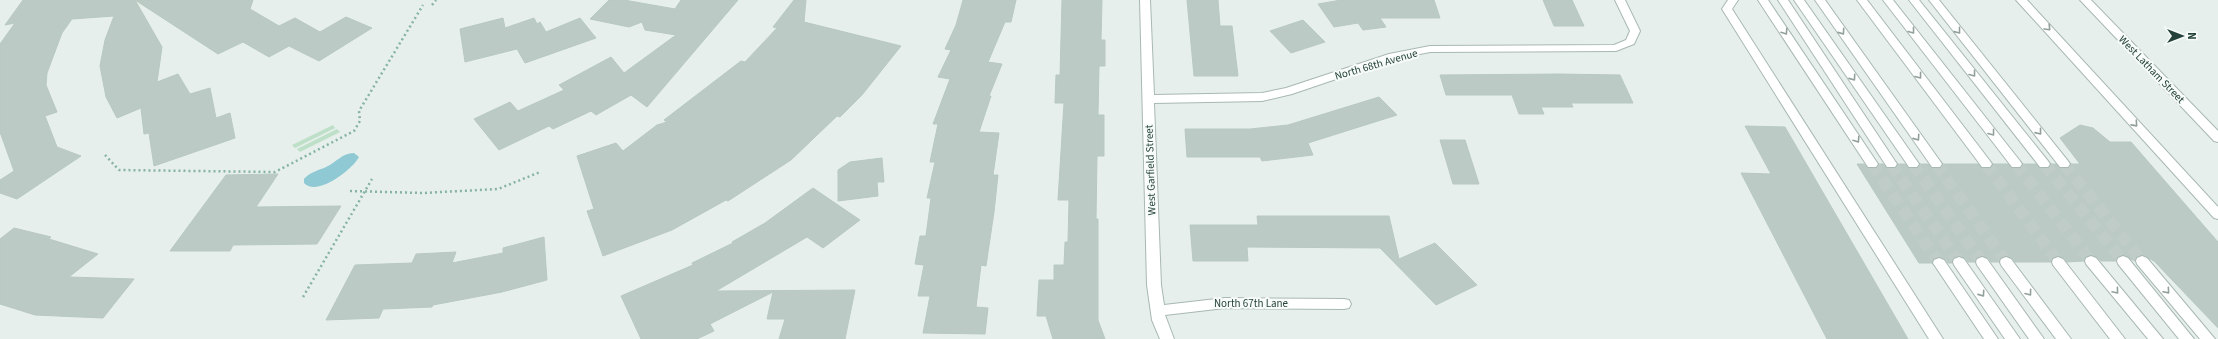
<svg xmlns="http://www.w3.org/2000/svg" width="2218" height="339" font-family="'Source Sans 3',sans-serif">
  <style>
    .green { fill: #bfe0c8 }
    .water { fill: #8ec9d4 }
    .building { fill: #bbcac4; stroke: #b8c9c2 }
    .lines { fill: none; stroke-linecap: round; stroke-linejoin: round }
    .minor-tunnel { stroke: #bfccc8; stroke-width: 12; stroke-dasharray: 12 6; stroke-linecap: butt }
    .minor-casing { stroke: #a8b8b2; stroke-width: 2 }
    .path { stroke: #86b3a5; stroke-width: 2.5; stroke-dasharray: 2 3; stroke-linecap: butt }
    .minor { fill: #fff; fill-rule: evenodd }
    .oneway { stroke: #92a09c }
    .labels { text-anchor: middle; stroke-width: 4; stroke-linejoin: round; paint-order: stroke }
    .street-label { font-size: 11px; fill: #24423a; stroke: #f7fbf9 }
  </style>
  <rect width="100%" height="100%" fill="#e6efeb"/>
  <path class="green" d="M 333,125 L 335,128 L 295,148 L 292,145 Z
    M 337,129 L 340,132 L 300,152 L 297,149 Z"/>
  <path class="water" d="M 354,153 L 359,157 C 352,170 317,197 304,183 L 304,179 C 310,172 317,171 326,167 C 337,162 342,153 354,153 Z"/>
  <path class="building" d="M 23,0 L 253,0 L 250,9 L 279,26 L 295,18 L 320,32 L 346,17 L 372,28 L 319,61 L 289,46 L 269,57 L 243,42 L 218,54 L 135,0 L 162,47 L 157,82 L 178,74 L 190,94 L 210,88 L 216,118 L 230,113 L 235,138 L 154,166 L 149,133 L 144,134 L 141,108 L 117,118 L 106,97 L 100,66 L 105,40 L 114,16 L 72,19 L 62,33 L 47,73 L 46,85 L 57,112 L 45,116 L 57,147 L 81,156 L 17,199 L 0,193 L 0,180 L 14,171 L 0,132 L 0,44 L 15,23 L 5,25 Z
    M 609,0 L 624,0 L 675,9 L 681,0 L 738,0 L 647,107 L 631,95 L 596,115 L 591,111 L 553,129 L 549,126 L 499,150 L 474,119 L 510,102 L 518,111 L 564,90 L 559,85 L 611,57 L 624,73 L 676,35 L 645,30 L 642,22 L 629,27 L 590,19 Z
    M 794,0 L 806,0 L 804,22 L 901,46 L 862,95 L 840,117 L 837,116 L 791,160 L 728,201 L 726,200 L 672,230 L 603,256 L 587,211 L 594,209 L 577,156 L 616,143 L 623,151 L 657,125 L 667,122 L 664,120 L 741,61 L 745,62 L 777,28 L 773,27 Z
    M 963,0 L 1016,0 L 1011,22 L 1005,22 L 988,62 L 1002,64 L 989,96 L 991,96 L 979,132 L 999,133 L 993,175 L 998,175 L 994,212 L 986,266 L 981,265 L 976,307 L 988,308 L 985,334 L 923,333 L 930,296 L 918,296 L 924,265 L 915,264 L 920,236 L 926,236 L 931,198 L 927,198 L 935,162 L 930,162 L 938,124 L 933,124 L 950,79 L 938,77 L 951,50 L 945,49 L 956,25 Z
    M 1062,0 L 1102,0 L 1101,40 L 1105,40 L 1105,66 L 1099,66 L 1098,115 L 1104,115 L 1104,156 L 1097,156 L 1096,219 L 1098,219 L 1098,320 L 1105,339 L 1053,339 L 1046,316 L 1037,316 L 1039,280 L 1054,280 L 1054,265 L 1064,265 L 1065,242 L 1068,242 L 1069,200 L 1058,200 L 1064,103 L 1055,103 L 1056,75 L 1060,75 Z
    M 1187,0 L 1218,0 L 1220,26 L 1232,26 L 1238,76 L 1194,76 Z
    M 1341,0 L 1434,0 L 1440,18 L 1380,18 L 1386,27 L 1363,30 L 1358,23 L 1334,27 L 1318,4 Z
    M 1543,0 L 1572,0 L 1584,26 L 1554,26 Z
    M 503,18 L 505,28 L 534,18 L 537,24 L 540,22 L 546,32 L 580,18 L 596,38 L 525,63 L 517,49 L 465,62 L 460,29 Z
    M 1303,20 L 1325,42 L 1291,53 L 1270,31 Z
    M 1559,74 L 1620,75 L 1633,103 L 1571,103 L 1573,107 L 1541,107 L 1544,114 L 1519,114 L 1512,95 L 1446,95 L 1440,75 Z
    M 1379,97 L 1397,115 L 1308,143 L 1313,155 L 1262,161 L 1260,157 L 1187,157 L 1185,129 L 1250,129 L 1288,125 Z
    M 2080,125 L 2093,128 L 2110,142 L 2131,142 L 2218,242 L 2218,328 L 2154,261 L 2143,255 L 2136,257 L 2135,261 L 2122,255 L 2117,257 L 2116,261 L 2101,261 L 2097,257 L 2090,255 L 2085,257 L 2084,261 L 2067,262 L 2064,258 L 2057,256 L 2052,258 L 2051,262 L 2015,262 L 2012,258 L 2005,256 L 2000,258 L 1999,262 L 1991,262 L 1988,258 L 1981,256 L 1976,258 L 1975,262 L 1968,262 L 1965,258 L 1958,256 L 1953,258 L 1952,263 L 1948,263 L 1945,259 L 1938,257 L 1933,259 L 1932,263 L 1919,263 L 1857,164 L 1864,164 L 1868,168 L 1876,168 L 1879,164 L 1883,164 L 1887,168 L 1895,168 L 1898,164 L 1905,164 L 1909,168 L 1917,168 L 1920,164 L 1928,164 L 1932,168 L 1940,168 L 1943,164 L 1978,164 L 1982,168 L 1990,168 L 1993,164 L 2008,164 L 2012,168 L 2020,168 L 2023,164 L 2036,164 L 2040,168 L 2048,168 L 2051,164 L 2056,164 L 2060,168 L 2068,168 L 2071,164 L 2080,164 L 2060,138 Z
    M 1745,126 L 1785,127 L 1908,339 L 1827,339 L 1741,173 L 1771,174 Z
    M 1440,140 L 1465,140 L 1479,184 L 1453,184 Z
    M 882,158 L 884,182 L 877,182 L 878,196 L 838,201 L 838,170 L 850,162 Z
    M 278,174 L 256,207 L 341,206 L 317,244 L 233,245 L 230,251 L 170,251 L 226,175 Z
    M 813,188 L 860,220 L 823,248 L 807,237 L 716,291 L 855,290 L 845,339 L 779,339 L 785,319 L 767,319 L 773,292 L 710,324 L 714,331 L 697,339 L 641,339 L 621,296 L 693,265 L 692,263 L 733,243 L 732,242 L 765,223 Z
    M 1257,216 L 1389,216 L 1399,259 L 1435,243 L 1477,285 L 1436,305 L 1380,248 L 1247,247 L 1248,261 L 1193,261 L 1190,225 L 1258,225 Z
    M 14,228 L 51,237 L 49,239 L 98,254 L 69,277 L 134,279 L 103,318 L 35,315 L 0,304 L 0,239 Z
    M 544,237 L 547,280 L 502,292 L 433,305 L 432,307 L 383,309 L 379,318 L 326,320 L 355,265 L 412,263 L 416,254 L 456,252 L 452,263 L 503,253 L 503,248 Z"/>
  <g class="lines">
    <path class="minor-tunnel" d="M 1872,164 L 1939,263
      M 1891,164 L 1959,262
      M 1913,164 L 1982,262
      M 1936,164 L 2006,262
      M 1986,164 L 2058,262
      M 2016,164 L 2091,261
      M 2044,164 L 2123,261
      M 2064,164 L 2142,261"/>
    <defs>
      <path id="minor" d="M 1140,0 L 1150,0 L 1154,95 L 1262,93 L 1286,88 L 1389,54 L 1430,46 L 1614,45 L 1626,40 L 1630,31 L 1615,0 L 1625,0 L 1640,31 L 1634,44 L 1616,51 L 1430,52 L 1395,59 L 1292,94 L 1262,101 L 1154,103 L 1161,285 L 1164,305 L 1225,298 L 1344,299 L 1349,300 L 1351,304 L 1349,308 L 1344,309 L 1225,308 L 1165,315 L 1174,339 L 1160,339 L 1152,320 L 1147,285 Z
        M 1728,0 L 1738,0 L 1732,9 L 1943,339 L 1929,339 L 1722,9 Z
        M 1758,0 L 1768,0 L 1876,161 L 1878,164 L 1876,167 L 1868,167 Z
        M 1778,0 L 1788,0 L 1895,161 L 1897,164 L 1895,167 L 1887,167 Z
        M 1794,0 L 1804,0 L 1917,161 L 1919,164 L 1917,167 L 1909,167 Z
        M 1815,0 L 1825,0 L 1940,161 L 1942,164 L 1940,167 L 1932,167 Z
        M 1857,0 L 1867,0 L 1990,161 L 1992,164 L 1990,167 L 1982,167 Z
        M 1883,0 L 1893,0 L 2020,161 L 2022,164 L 2020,167 L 2012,167 Z
        M 1909,0 L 1919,0 L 2048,161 L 2050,164 L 2048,167 L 2040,167 Z
        M 1929,0 L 1939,0 L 2068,161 L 2070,164 L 2068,167 L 2060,167 Z
        M 2016,0 L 2027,0 L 2218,207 L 2218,219 L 2214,218 Z
        M 2080,0 L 2091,0 L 2218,131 L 2218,142 L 2214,141 Z
        M 2091,256 L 2096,258 L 2163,339 L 2148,339 L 2086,264 L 2085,261 L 2086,258 Z
        M 2123,256 L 2128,258 L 2194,339 L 2179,339 L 2118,264 L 2117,261 L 2118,258 Z
        M 2142,256 L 2147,258 L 2215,339 L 2200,339 L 2137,264 L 2136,261 L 2137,258 Z
        M 1959,257 L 1964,259 L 2020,339 L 2005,339 L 1954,265 L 1953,262 L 1954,259 Z
        M 1982,257 L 1987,259 L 2044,339 L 2029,339 L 1977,265 L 1976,262 L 1977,259 Z
        M 2006,257 L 2011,259 L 2071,339 L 2056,339 L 2001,265 L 2000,262 L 2001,259 Z
        M 2058,257 L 2063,259 L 2125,339 L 2110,339 L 2053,265 L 2052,262 L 2053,259 Z
        M 1939,258 L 1944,260 L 1998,339 L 1984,339 L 1933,263 L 1934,260 Z"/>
    </defs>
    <use href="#minor" class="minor-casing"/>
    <path class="path" d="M 432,5 L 436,0
      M 105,155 L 119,170 L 275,172 L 354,131 L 360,121 L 359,111 L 423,5
      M 350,191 L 423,193 L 498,189 L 540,172
      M 303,297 L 372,179"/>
    <use href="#minor" class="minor"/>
  </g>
  <defs><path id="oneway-chevron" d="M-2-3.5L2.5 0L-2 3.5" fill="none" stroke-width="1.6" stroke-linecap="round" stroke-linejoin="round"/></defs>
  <g class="oneway">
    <use href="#oneway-chevron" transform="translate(2048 28) rotate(47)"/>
    <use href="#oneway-chevron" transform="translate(1912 31) rotate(52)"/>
    <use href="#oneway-chevron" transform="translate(1958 31) rotate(51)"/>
    <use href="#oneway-chevron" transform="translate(1785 32) rotate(56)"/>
    <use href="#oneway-chevron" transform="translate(1842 32) rotate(55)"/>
    <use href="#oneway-chevron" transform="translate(1973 74) rotate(52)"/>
    <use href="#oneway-chevron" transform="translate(1919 76) rotate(53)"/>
    <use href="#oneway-chevron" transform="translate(1853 78) rotate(55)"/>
    <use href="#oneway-chevron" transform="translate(2135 124) rotate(48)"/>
    <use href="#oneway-chevron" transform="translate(2039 132) rotate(51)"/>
    <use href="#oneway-chevron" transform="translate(1992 133) rotate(52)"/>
    <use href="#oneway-chevron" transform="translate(1917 138) rotate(55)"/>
    <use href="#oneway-chevron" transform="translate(1857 140) rotate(56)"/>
    <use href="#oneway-chevron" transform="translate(2116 291) rotate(50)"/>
    <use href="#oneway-chevron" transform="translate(2167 291) rotate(49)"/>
    <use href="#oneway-chevron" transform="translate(2029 293) rotate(53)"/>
    <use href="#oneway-chevron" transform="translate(1982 294) rotate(55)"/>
  </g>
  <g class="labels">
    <g class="street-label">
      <text transform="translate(1376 64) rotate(-16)" y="4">North 68th Avenue</text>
      <text transform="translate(2152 69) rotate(46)" y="4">West Latham Street</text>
      <text transform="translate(1150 170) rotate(-92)" y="4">West Garfield Street</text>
      <text x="1251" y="307">North 67th Lane</text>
    </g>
  </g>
  <g transform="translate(2182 36) rotate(90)" stroke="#f7fbf9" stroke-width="3" paint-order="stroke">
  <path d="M0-3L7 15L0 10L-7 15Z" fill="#24423a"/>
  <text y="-6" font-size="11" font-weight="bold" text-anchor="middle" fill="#24423a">N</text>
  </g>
</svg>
